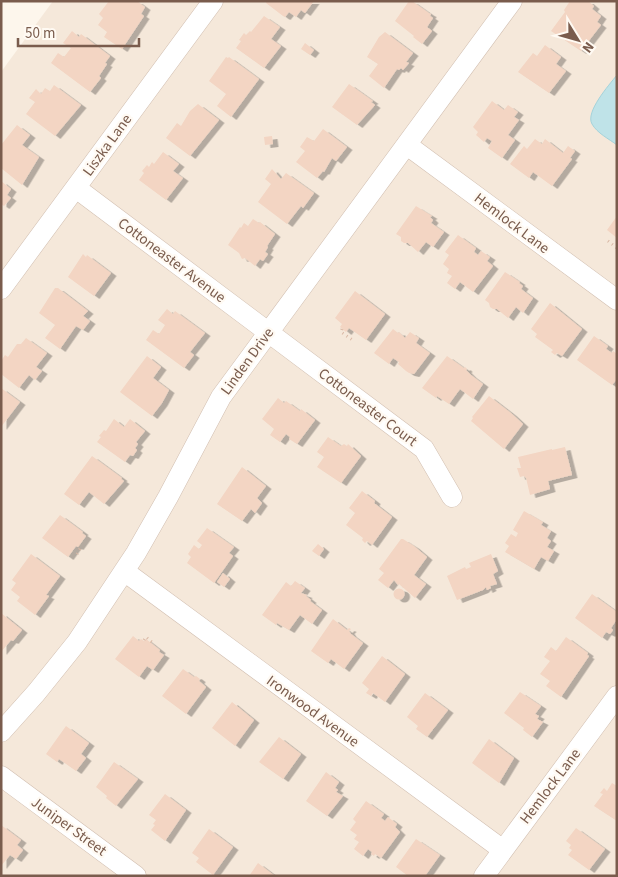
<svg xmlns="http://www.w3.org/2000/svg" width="618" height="877" font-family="'Source Sans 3',sans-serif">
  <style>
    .residential { fill: #f5e8da }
    .water { fill: #bfe3e8; stroke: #a5d3da }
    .building { fill: #f3d5c3; filter: url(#shadow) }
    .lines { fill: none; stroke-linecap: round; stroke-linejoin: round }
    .minor-casing { stroke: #d1beb0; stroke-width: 21 }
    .path { stroke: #d9b8a5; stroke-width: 3; stroke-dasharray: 1 4; stroke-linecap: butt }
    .minor { stroke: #fff; stroke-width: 20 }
    .labels { text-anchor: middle; stroke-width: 4.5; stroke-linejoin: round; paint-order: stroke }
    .street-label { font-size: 15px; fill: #7a5c4d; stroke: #fffaf3 }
  </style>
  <defs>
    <filter id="shadow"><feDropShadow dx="5.5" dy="3" stdDeviation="0" flood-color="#0004"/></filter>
  </defs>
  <rect width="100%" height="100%" fill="#fdf6ec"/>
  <path class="residential" d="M 53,1 L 617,1 L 617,876 L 1,876 L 1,72 Z"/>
  <path class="water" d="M 617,75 L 617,145 C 609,139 597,133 592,124 C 585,112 609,85 617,75 Z"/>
  <path class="building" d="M 109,1 L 137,1 L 145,7 L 141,14 L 144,16 L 122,49 L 104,37 L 107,32 L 98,25 L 103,18 L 99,14 Z
    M 267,1 L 314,1 L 305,13 L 301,10 L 296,17 L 289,12 L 285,17 L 283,16 L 266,3 Z
    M 409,1 L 412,1 L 429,13 L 431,14 L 430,16 L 433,18 L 427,27 L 432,31 L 422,44 L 413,37 L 414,36 L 395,21 Z
    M 570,1 L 588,1 L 594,6 L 592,9 L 601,16 L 597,22 L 601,25 L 581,51 L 551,31 L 565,12 L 564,10 Z
    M 264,16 L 280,27 L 271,39 L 281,46 L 264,68 L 236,48 L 241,41 L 239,40 L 244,33 L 246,35 L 250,31 L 251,32 Z
    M 72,31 L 79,37 L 81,34 L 110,56 L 105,63 L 107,64 L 99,76 L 101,78 L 90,92 L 51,63 L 58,53 L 64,57 L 71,48 L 63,43 Z
    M 385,32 L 413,53 L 406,62 L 409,63 L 403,70 L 401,68 L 399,70 L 397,69 L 384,88 L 369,76 L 378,64 L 367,57 L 379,37 Z
    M 305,43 L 314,50 L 310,55 L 301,49 Z
    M 545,45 L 561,57 L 556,64 L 566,71 L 549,93 L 518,72 L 533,53 L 537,56 Z
    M 226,57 L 228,58 L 229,57 L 259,79 L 231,117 L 217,106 L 226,94 L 209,81 Z
    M 349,84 L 373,101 L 371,102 L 375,105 L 357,125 L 332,107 Z
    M 54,85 L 81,105 L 55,136 L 26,114 L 35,102 L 29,98 L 36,89 L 41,94 L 45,88 L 50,91 Z
    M 492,101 L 504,110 L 508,105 L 518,112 L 514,117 L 519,120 L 508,135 L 515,140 L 502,158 L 488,148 L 492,141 L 487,138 L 484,142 L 476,135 L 478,132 L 473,127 Z
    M 198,104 L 219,120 L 190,156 L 166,138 L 177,123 L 181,126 L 190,111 Z
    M 17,125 L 30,135 L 22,145 L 39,157 L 22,185 L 1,168 L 1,145 Z
    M 323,129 L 347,147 L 336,161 L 332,158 L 324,172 L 323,171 L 317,178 L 296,162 L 305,151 L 300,147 L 307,137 L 314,141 Z
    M 272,136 L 273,144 L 265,145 L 264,137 Z
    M 535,139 L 542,144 L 545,139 L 563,153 L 568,146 L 575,151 L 570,158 L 572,159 L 552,186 L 533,172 L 529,178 L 510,164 L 524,146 L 527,149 Z
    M 163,152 L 179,164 L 173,171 L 183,178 L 166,200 L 139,180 L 144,173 L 142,171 L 147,165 L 149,167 L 152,162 L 154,164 Z
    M 272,169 L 281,179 L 286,173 L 314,193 L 303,208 L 301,206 L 287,224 L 258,202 L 271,184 L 265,179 Z
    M 1,181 L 11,189 L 7,195 L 11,198 L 4,206 L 1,204 Z
    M 416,206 L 432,216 L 430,217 L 433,220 L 431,223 L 444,232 L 433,247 L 426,242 L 418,252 L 408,243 L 404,243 L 401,241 L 401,237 L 396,234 Z
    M 617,216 L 617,238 L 607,230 Z
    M 253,219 L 259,223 L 260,222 L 275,234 L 267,246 L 268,247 L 265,252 L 268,254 L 263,261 L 260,259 L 255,266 L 245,258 L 242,259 L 239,253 L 228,245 L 240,227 L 241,228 L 244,223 L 248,226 Z
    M 458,235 L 476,248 L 474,252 L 478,255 L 481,251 L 490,257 L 487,261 L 493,266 L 473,292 L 460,282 L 455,289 L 447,283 L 452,276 L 447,273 L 449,269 L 443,264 L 449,255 L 445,252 Z
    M 83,254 L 86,257 L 87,255 L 111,273 L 94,296 L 68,277 Z
    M 505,272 L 520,282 L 519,283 L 523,286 L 521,289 L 533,298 L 523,313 L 516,307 L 508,318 L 497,309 L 493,309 L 490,307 L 489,303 L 485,300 Z
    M 55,288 L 58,288 L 88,311 L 83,316 L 90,321 L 83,330 L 76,326 L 60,349 L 45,338 L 55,325 L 39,313 Z
    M 355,291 L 385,314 L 366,340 L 349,328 L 346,332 L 340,327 L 342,324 L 335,318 Z
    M 550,303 L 582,329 L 562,356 L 557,353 L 555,355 L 551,352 L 553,350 L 535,337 L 537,334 L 531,329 Z
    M 167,309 L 173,314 L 175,311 L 205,333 L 190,352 L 194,355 L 184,368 L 146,340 L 153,330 L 159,334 L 165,325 L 158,320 Z
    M 393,329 L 398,333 L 399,332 L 405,338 L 410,332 L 419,338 L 416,343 L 430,353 L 414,374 L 409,373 L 406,371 L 398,364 L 399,362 L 393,358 L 389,364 L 374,353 Z
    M 594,336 L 608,346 L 606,349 L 612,353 L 613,351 L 617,354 L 617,379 L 612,385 L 577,360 Z
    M 26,338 L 47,353 L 36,367 L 42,371 L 35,380 L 29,375 L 19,388 L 1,374 L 1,361 L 5,355 L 8,357 L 17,344 L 21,344 Z
    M 147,356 L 161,367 L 153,378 L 169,390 L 162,403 L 152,416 L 120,392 Z
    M 447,356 L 464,368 L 465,367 L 467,369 L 466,370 L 471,375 L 483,384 L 473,399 L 460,389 L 449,404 L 437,396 L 436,398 L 422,388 Z
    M 1,388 L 20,402 L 1,427 Z
    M 489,396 L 511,413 L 523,424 L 504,449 L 471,421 L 473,418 L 472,417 Z
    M 278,398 L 284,403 L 286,401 L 300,411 L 301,409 L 315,420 L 297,444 L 289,439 L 290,437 L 286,434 L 280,442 L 270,435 L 274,429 L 262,419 Z
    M 114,419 L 124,427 L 130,419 L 145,431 L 136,442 L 138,444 L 135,448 L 137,450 L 133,456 L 130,455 L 125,462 L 97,442 L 101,437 L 99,436 L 104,430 L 106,431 Z
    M 328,437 L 341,446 L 344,444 L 347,446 L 348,444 L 361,456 L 341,483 L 317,467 L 324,457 L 317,452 Z
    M 565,447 L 572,475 L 548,481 L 550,489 L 530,495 L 526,478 L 524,476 L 520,477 L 517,468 L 521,468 L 518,457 L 552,449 L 552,450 Z
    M 92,456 L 122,478 L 121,479 L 124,481 L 104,504 L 89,492 L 79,505 L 64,494 Z
    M 242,467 L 266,486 L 257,498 L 262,503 L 255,513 L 251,509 L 242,521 L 217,504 Z
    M 362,491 L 375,501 L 374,503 L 392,517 L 372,545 L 367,541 L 365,543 L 362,540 L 363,538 L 346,525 L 355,513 L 349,508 Z
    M 524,511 L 543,522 L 541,525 L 551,531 L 547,538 L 551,541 L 547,547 L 554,551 L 548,561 L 541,557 L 534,569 L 505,552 L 509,546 L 505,543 L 511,534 L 516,537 L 518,533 L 513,530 Z
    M 60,515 L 83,532 L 82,533 L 86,536 L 78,547 L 76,546 L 68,557 L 42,538 Z
    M 207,528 L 234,547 L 229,553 L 233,556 L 214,583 L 187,563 L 191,557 L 188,554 L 194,545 L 199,549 L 202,545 L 197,541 Z
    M 401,539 L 403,539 L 414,546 L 427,557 L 414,575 L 426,584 L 415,598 L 399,584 L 398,585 L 394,580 L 388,588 L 378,580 L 384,573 L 379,569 Z
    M 318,544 L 324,549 L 319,556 L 312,551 Z
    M 31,554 L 60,576 L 46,595 L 49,596 L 35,615 L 17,601 L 20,597 L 11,590 L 16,583 L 12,580 Z
    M 491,554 L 498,571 L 493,574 L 497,584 L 490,586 L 491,588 L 487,590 L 486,587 L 483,590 L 457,600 L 447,576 L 465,567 L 466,569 L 471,567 L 469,563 Z
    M 223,573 L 230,579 L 224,587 L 217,582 Z
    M 295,581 L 305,588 L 301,593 L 307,595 L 306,596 L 311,600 L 310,601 L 322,610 L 312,624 L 300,615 L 289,630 L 277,623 L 276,625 L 262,615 L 286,582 L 291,586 Z
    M393.5 594a5.5 5.5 0 1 1 11 0a5.5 5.5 0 1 1-11 0Z
    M 592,594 L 617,612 L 617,619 L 611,628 L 613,630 L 610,634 L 606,632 L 602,638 L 575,618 Z
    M 1,613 L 22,630 L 13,641 L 11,640 L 1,652 Z
    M 333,619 L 347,630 L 349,628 L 351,629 L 349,631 L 351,634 L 363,643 L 344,669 L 331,659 L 328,663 L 311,651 Z
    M 133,636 L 139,641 L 141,639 L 144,641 L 146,639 L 160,650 L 159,652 L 164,655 L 153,670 L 147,666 L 139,677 L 115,659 Z
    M 566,637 L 588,653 L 587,655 L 589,656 L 561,697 L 546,686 L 550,681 L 540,674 L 550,661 L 544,657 L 551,647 L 556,651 Z
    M 382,656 L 405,674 L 385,702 L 373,693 L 371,696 L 366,693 L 369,689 L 362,683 Z
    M 183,669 L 194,677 L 196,676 L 200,679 L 199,681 L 206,687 L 186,714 L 162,696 Z
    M 520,692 L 541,706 L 535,714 L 539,716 L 537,719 L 543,722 L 532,737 L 523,730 L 524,728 L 504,713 Z
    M 425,693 L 448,710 L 427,737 L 416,729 L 418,726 L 407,717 Z
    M 232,702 L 254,720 L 235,746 L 212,728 Z
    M 66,726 L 89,743 L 81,754 L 86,758 L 76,771 L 59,759 L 57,762 L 46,754 Z
    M 279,737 L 301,754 L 283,779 L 259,762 Z
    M 489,739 L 514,758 L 499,783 L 472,763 Z
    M 114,762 L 138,779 L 116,806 L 106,798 L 107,796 L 96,787 Z
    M 326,772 L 339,782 L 335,788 L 338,790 L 336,792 L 343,796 L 327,816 L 306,801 Z
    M 612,783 L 617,786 L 617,821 L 594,806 L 603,794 L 600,793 L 604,788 L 607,791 Z
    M 165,794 L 186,810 L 165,841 L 151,830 L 155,825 L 153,824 L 156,820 L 149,815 Z
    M 366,801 L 384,814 L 381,818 L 385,821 L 388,817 L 397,824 L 395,827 L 400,832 L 381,858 L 375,854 L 374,856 L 371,854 L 372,852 L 368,849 L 363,856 L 354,849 L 359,842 L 354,839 L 357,835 L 350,830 L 356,822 L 353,819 Z
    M 1,825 L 21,840 L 17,845 L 23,850 L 16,859 L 10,855 L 1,866 Z
    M 576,828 L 605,849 L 589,870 L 568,855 L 572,850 L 569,848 L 571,845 L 566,841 Z
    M 209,829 L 233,847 L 213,875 L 196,862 L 199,858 L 192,853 Z
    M 416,839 L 440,855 L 425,876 L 408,876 L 396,867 Z
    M 258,863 L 275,876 L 249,876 Z"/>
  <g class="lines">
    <defs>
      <path id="minor" d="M 407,145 L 617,300
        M 76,188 L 424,449 L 452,497
        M 1,289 L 213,1
        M 124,571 L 503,850
        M 1,732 L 36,693 L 77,642 L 136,553 L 168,497 L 221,397 L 512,1
        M 1,776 L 136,876
        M 484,876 L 617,696"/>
    </defs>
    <use href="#minor" class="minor-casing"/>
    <path class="path" d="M 608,241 L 617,248
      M 342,329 L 341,332 L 354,341
      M 77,554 L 81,547 L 79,546
      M 144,640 L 146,637 L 153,643"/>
    <use href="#minor" class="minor"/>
  </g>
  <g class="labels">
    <g class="street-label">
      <text transform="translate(107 145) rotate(-54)" y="5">Liszka Lane</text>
      <text transform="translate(512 223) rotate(37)" y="5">Hemlock Lane</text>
      <text transform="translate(172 260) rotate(37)" y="5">Cottoneaster Avenue</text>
      <text transform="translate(247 361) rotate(-54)" y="5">Linden Drive</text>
      <text transform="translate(368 407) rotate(37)" y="5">Cottoneaster Court</text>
      <text transform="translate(313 711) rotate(36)" y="5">Ironwood Avenue</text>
      <text transform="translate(550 786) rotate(-53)" y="5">Hemlock Lane</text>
      <text transform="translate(69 826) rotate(36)" y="5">Juniper Street</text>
    </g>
  </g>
  <rect width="618" height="877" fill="none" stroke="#7a5c4d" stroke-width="5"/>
  <g transform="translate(578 40) rotate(127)" stroke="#fffaf3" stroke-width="4" paint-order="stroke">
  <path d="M0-4L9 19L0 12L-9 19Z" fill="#7a5c4d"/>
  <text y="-8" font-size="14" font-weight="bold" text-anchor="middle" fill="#7a5c4d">N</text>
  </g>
  <path d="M18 38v8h121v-8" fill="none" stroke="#7a5c4d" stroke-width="2.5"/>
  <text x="25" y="38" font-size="15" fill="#7a5c4d" stroke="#fffaf3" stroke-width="4" paint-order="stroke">50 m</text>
</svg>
